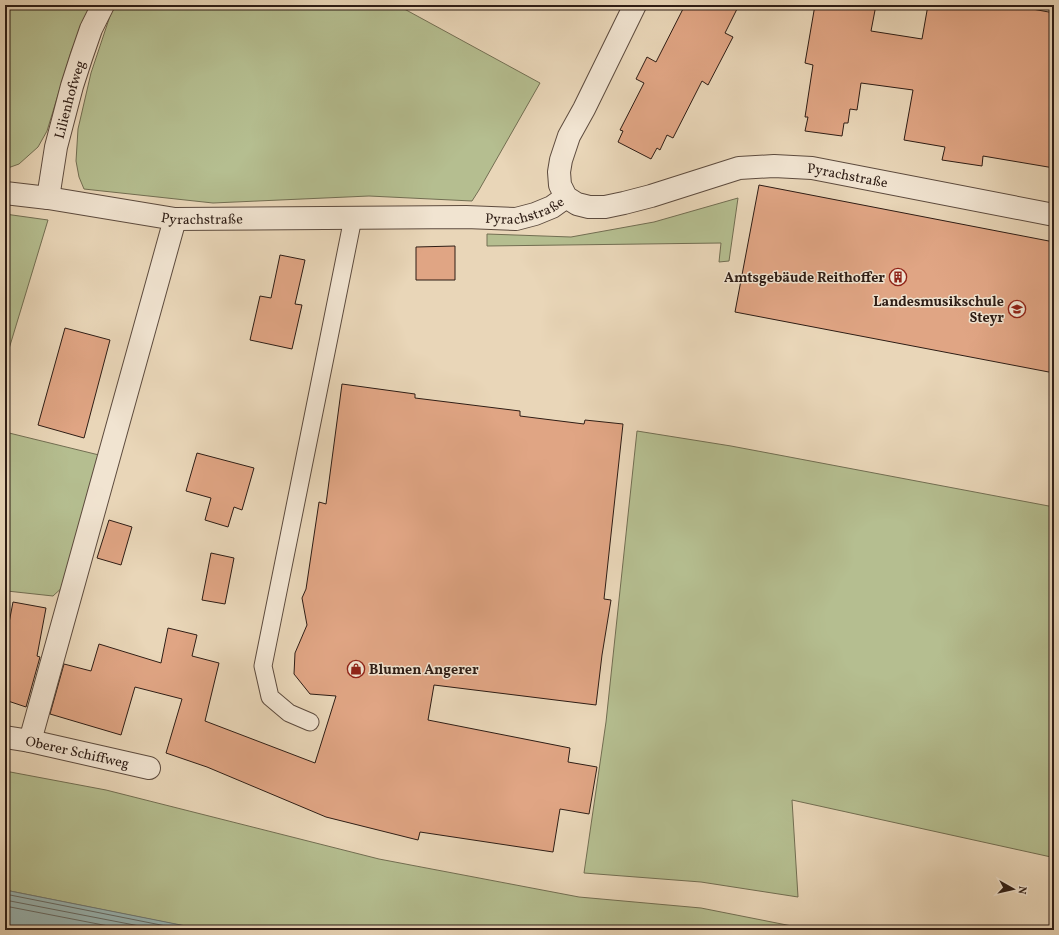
<svg xmlns="http://www.w3.org/2000/svg" width="1059" height="935" font-family="Vollkorn,serif">
  <style>
    .green { fill: #b5be90; stroke: #726e52 }
    .water { fill: #99b7b6; stroke: #6e7976 }
    .lines { fill: none; stroke-linecap: round; stroke-linejoin: round }
    .shore { stroke: #646a66; stroke-width: 1 }
    .building { fill: #e0a584; stroke: #2e1d15 }
    .lane-casing { stroke: #5d4b3e; stroke-width: 19 }
    .street-casing { stroke: #5d4b3e; stroke-width: 24 }
    .lane { stroke: #f1e4d1; stroke-width: 17 }
    .street { stroke: #f1e4d1; stroke-width: 22 }
    .labels { text-anchor: middle; stroke-width: 3; stroke-linejoin: round; paint-order: stroke }
    .street-label { font-size: 14px; fill: #2e1d15; stroke: #f1e4d1 }
    .poi-label { font-size: 14px; font-weight: bold; fill: #2e1d15; stroke: #f1e4d1; text-anchor: end }
  </style>
  <rect width="100%" height="100%" fill="#e9d6b8"/>
  <filter id="stains"><feTurbulence type="fractalNoise" baseFrequency=".005" numOctaves="4"/><feColorMatrix values="0 0 0 0 .2 0 0 0 0 .09 0 0 0 0 .02 0 0 0 .5 -.17"/></filter>
  <radialGradient id="worn" r=".72"><stop offset=".6" stop-color="#630" stop-opacity="0"/><stop offset="1" stop-color="#630" stop-opacity=".3"/></radialGradient>
  <path class="green" d="M 5,5 L 94,5 L 72,49 L 47,131 L 38,147 L 19,164 L 5,169 Z
    M 114,5 L 397,5 L 540,83 L 479,190 L 472,201 L 369,196 L 213,203 L 84,189 L 79,177 L 76,161 L 78,129 L 91,73 L 112,10 Z
    M 738,198 L 729,261 L 719,262 L 721,243 L 487,246 L 487,234 L 571,237 L 654,222 Z
    M 5,214 L 48,220 L 5,362 Z
    M 637,431 L 731,446 L 1054,507 L 1054,854 L 1051,857 L 792,800 L 798,897 L 701,882 L 584,873 L 606,722 Z
    M 5,432 L 99,455 L 65,585 L 53,596 L 7,591 L 5,594 Z
    M 5,771 L 106,790 L 379,859 L 579,897 L 701,908 L 812,930 L 204,930 L 5,890 Z"/>
  <path class="water" d="M 5,890 L 206,930 L 5,930 Z"/>
  <g class="lines">
    <path class="shore" d="M 5,894 L 186,930
      M 5,900 L 160,930
      M 5,906 L 129,930"/>
  </g>
  <path class="building" d="M 685,5 L 739,5 L 725,33 L 733,37 L 708,85 L 702,81 L 673,138 L 667,135 L 660,150 L 657,148 L 651,159 L 618,142 L 623,131 L 620,130 L 644,83 L 636,79 L 647,57 L 656,62 Z
    M 815,5 L 876,5 L 871,31 L 922,39 L 928,5 L 1011,5 L 1054,13 L 1054,168 L 983,156 L 982,166 L 942,160 L 945,147 L 904,140 L 913,90 L 861,83 L 857,110 L 850,109 L 848,123 L 844,123 L 842,136 L 805,131 L 808,117 L 805,117 L 813,65 L 805,63 Z
    M 759,185 L 1054,242 L 1054,373 L 735,312 Z
    M 455,246 L 455,280 L 416,280 L 416,247 Z
    M 280,255 L 305,260 L 295,304 L 302,305 L 292,349 L 250,340 L 260,296 L 271,298 Z
    M 65,328 L 110,340 L 84,438 L 38,425 Z
    M 342,384 L 415,394 L 415,398 L 520,411 L 520,416 L 584,424 L 585,420 L 623,424 L 604,599 L 611,600 L 602,655 L 596,705 L 434,685 L 428,720 L 570,748 L 568,762 L 597,767 L 589,814 L 560,809 L 553,852 L 420,832 L 418,840 L 326,817 L 207,767 L 166,753 L 182,699 L 135,687 L 121,735 L 50,714 L 64,664 L 91,671 L 99,644 L 161,663 L 168,628 L 197,635 L 192,656 L 219,663 L 205,721 L 315,763 L 336,696 L 310,694 L 294,674 L 295,653 L 307,625 L 302,598 L 306,589 L 319,502 L 326,504 Z
    M 197,453 L 254,468 L 242,510 L 234,507 L 228,527 L 205,520 L 211,498 L 186,491 Z
    M 109,520 L 132,527 L 121,565 L 97,558 Z
    M 211,553 L 234,558 L 225,604 L 202,600 Z
    M 13,602 L 46,608 L 37,656 L 40,657 L 26,707 L 5,700 L 5,644 Z"/>
  <g class="lines">
    <defs>
      <path id="lane" d="M 310,722 L 289,713 L 270,697 L 263,666 L 353,218"/>
      <g id="street">
        <path id="s1" d="M 635,5 L 584,109 L 569,136 L 561,160 L 559,172 L 560,185 L 566,197 L 577,204 L 589,207 L 605,207 L 624,203 L 651,196 L 739,168 L 774,166 L 812,168 L 1054,215"/>
        <path id="s2" d="M 5,193 L 48,198 L 175,219 L 466,217 L 516,219 L 535,214 L 552,207 L 566,197"/>
        <path id="s3" d="M 48,198 L 56,147 L 72,86 L 81,58 L 91,29 L 103,5"/>
        <path id="s4" d="M 5,737 L 30,741 L 149,768"/>
        <path d="M 30,741 L 175,219"/>
      </g>
    </defs>
    <use href="#lane" class="lane-casing"/>
    <use href="#street" class="street-casing"/>
    <use href="#lane" class="lane"/>
    <use href="#street" class="street"/>
  </g>
  <defs>
    <symbol id="building-ring" viewBox="-11 -11 22 22"><circle r="9.5" fill="#f1e4d1" stroke="#8f2418" stroke-width="1.5"/><path d="M-4-6H4V6H1V3H-1V6H-4ZM-2.5-4.3h1.7v1.8h-1.7ZM.8-4.3h1.7v1.8H.8ZM-2.5-1h1.7V.8h-1.7ZM.8-1h1.7V.8H.8Z" fill="#8f2418"/></symbol>
    <symbol id="school-ring" viewBox="-11 -11 22 22"><circle r="9.5" fill="#f1e4d1" stroke="#8f2418" stroke-width="1.5"/><path d="M0-5L7-2L0 1L-7-2ZM-4 1L0 2.5L4 1V4Q0 6-4 4Z" fill="#8f2418"/></symbol>
    <symbol id="shop-ring" viewBox="-11 -11 22 22"><circle r="9.5" fill="#f1e4d1" stroke="#8f2418" stroke-width="1.5"/><path d="M-5-2.5h2.3a2.7 3.5 0 0 1 5.4 0H5L5.5 6h-11ZM-1.5-2.5h3a1.5 2.3 0 0 0-3 0Z" fill="#8f2418"/></symbol>
  </defs>
  <g fill-rule="evenodd">
    <use href="#building-ring" x="888" y="267" width="20" height="20"/>
    <use href="#school-ring" x="1007" y="299" width="20" height="20"/>
    <use href="#shop-ring" x="346" y="659" width="20" height="20"/>
  </g>
  <g class="labels">
    <g class="street-label">
      <text dy="5" stroke="none"><textPath href="#s3" startOffset="101">Lilienhofweg</textPath></text>
      <text dy="5" stroke="none"><textPath href="#s1" startOffset="501">Pyrachstraße</textPath></text>
      <text dy="5" stroke="none"><textPath href="#s2" startOffset="523">Pyrachstraße</textPath></text>
      <text dy="5" stroke="none"><textPath href="#s2" startOffset="199">Pyrachstraße</textPath></text>
      <text dy="5" stroke="none"><textPath href="#s4" startOffset="74">Oberer Schiffweg</textPath></text>
    </g>
    <g class="poi-label">
      <text x="885" y="282">Amtsgebäude Reithoffer</text>
      <text x="1004" y="306">Landesmusikschule<tspan x="1004" dy="16">Steyr</tspan></text>
      <text x="369" y="674" text-anchor="start">Blumen Angerer</text>
    </g>
  </g>
  <rect width="1059" height="935" fill="none" stroke="#e9d6b8" stroke-width="20"/>
  <rect x="6" y="6" width="1047" height="923" fill="none" stroke="#2e1d15" stroke-width="2"/>
  <rect x="10" y="10" width="1039" height="915" fill="none" stroke="#2e1d15"/>
  <g transform="translate(1013 889) rotate(98)" stroke="#f1e4d1" stroke-width="3" paint-order="stroke">
  <path d="M0-3L7 15L0 10L-7 15Z" fill="#2e1d15"/>
  <text y="-6" font-size="11" font-weight="bold" text-anchor="middle" fill="#2e1d15">N</text>
  </g>
  <rect width="100%" height="100%" filter="url(#stains)"/>
  <rect width="100%" height="100%" fill="url(#worn)"/>
</svg>
